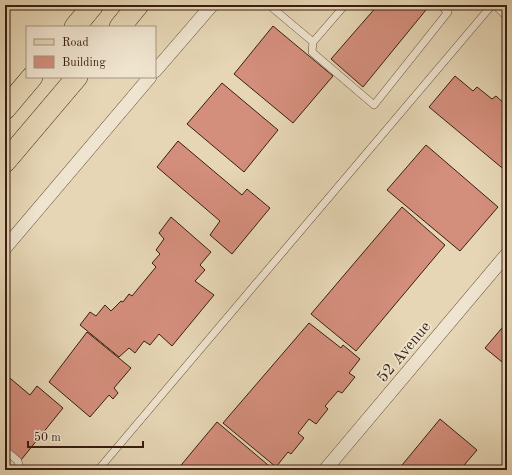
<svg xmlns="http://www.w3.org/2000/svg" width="512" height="475" font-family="'Old Standard TT',serif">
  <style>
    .building { fill: #d48e7c; stroke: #381e10 }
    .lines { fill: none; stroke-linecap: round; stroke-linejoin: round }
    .service-casing { stroke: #644c39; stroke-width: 8 }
    .minor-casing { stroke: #644c39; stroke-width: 14 }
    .tertiary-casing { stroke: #644c39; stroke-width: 18 }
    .primary-casing { stroke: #381e10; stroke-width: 22 }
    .service { stroke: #efe4cf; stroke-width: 7 }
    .minor { stroke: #efe4cf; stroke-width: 13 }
    .tertiary { stroke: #efe4cf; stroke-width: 17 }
    .primary { stroke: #e6d6b5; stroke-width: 21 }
    .labels { text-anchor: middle; stroke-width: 4; stroke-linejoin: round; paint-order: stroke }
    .street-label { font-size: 16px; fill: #381e10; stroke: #efe4cf }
  </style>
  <rect width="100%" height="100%" fill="#e6d6b5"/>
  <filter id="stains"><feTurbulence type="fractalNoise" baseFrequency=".005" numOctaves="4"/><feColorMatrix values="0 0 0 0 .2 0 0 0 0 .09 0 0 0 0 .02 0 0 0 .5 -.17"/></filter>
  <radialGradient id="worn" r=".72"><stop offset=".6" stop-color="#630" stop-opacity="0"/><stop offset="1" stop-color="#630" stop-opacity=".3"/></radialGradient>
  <path class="building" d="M 378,5 L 430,5 L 363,87 L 331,59 Z
    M 273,26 L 333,76 L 293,123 L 234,74 Z
    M 455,76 L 473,91 L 477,87 L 492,99 L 496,96 L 507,106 L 507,172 L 429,107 Z
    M 222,83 L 278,130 L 244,172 L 187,124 Z
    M 178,141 L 242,195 L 247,189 L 270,208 L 232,254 L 210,235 L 220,221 L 157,167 Z
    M 426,145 L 498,207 L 460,251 L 387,190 Z
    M 402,207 L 445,245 L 356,351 L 311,314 Z
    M 171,217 L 211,252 L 200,265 L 205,270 L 195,281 L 214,295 L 172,346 L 159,334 L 150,345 L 144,341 L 135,353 L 129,348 L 119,357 L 80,325 L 90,312 L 96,316 L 105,305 L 111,311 L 121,301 L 123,302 L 129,294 L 132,296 L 156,267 L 152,263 L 160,254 L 156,250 L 164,239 L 159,233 Z
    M 507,322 L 507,366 L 485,348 Z
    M 309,323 L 341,348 L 343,345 L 360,359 L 349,373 L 355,377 L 342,393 L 338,391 L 325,406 L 328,409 L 316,424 L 309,419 L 298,433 L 304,438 L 291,454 L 288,452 L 276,467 L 223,423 Z
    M 87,332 L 131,368 L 114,388 L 118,393 L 113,399 L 109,395 L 90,417 L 49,382 Z
    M 5,374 L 30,395 L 37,386 L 63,408 L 21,460 L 5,447 Z
    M 440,419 L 477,450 L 460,470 L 398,470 Z
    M 217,422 L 274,470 L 177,470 Z"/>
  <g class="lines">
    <defs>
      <path id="service" d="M 269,5 L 313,42 L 345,5
        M 313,42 L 312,52 L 374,105 L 448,12 L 440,5
        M 5,450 L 18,461 L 20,470
        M 98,470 L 492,5"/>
      <path id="minor" d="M 155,71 L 212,5
        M 5,248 L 150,77
        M 325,470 L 507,254"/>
      <path id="tertiary" d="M 502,5 L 507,10"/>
      <path id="primary" d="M 75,27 L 93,5
        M 120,27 L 138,5
        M 5,109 L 32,77
        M 5,162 L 77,77"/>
    </defs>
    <use href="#service" class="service-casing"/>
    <use href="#minor" class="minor-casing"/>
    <use href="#tertiary" class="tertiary-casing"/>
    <use href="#primary" class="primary-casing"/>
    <use href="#service" class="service"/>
    <use href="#minor" class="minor"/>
    <use href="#tertiary" class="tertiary"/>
    <use href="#primary" class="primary"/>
  </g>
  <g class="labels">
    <g class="street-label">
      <text transform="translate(403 351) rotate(-50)" y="6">52 Avenue</text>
    </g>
  </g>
  <rect width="512" height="475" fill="none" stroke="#e6d6b5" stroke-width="20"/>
  <rect x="6" y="6" width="500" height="463" fill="none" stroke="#381e10" stroke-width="2"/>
  <rect x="10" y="10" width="492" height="455" fill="none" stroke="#381e10"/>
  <rect x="26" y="26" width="130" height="52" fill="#efe4cf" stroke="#a69583"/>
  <rect x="34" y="39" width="20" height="6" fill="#e6d6b5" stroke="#a69583"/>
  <text x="62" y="46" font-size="12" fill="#381e10">Road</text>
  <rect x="34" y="56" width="20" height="12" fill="#d48e7c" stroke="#a69583"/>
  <text x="62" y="66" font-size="12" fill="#381e10">Building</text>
  <path d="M28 441v6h115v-6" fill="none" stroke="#381e10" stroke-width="2"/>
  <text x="34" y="441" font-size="12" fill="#381e10" stroke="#efe4cf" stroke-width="3" paint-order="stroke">50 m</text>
  <rect width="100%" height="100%" filter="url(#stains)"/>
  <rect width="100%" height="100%" fill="url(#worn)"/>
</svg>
